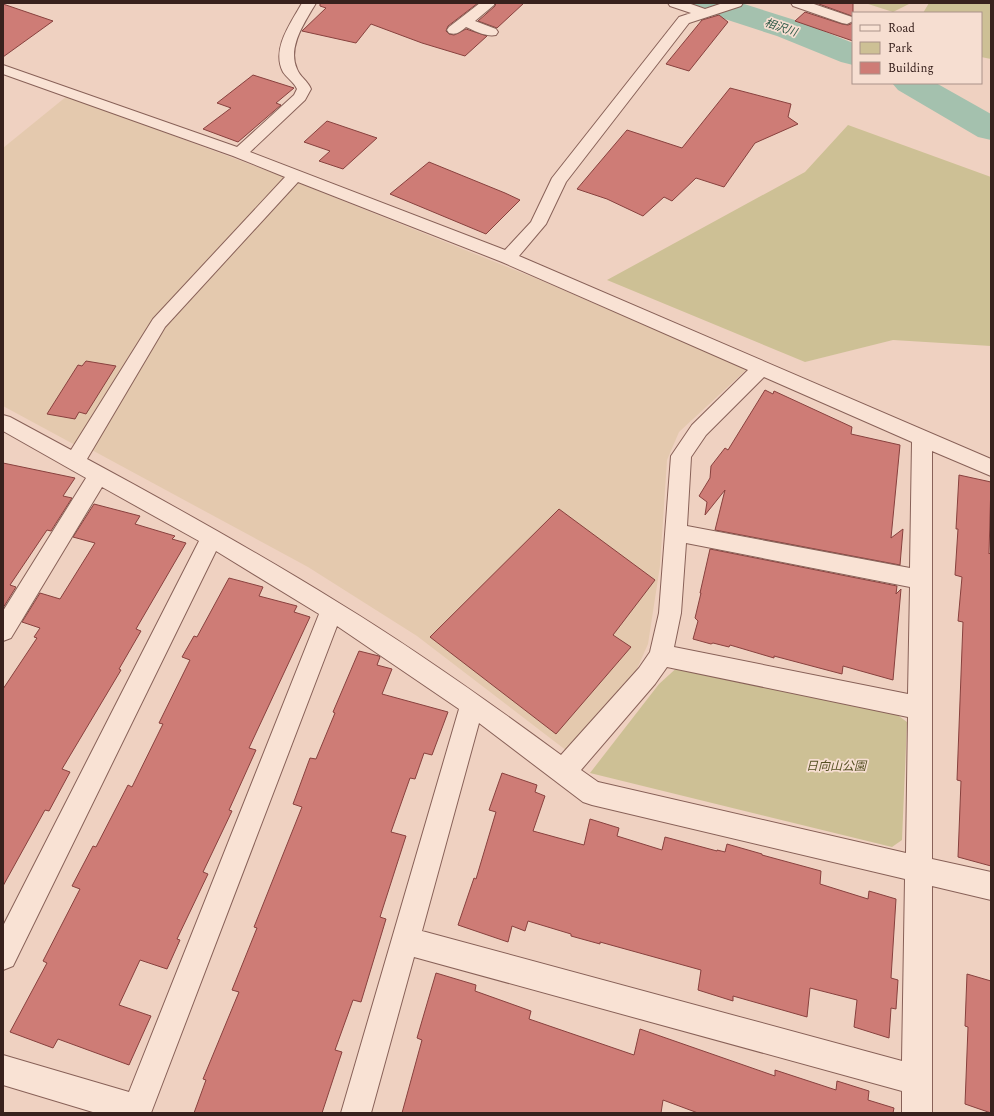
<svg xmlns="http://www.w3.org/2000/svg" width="994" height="1116" font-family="Spectral,'Noto Sans JP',serif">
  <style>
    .farmland { fill: #e4c9ae }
    .green { fill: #cdc095 }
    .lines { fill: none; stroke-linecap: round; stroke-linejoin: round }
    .river { fill: #a4c1ae; fill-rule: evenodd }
    .building { fill: #ce7c76; stroke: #88413e }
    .minor-casing { stroke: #886158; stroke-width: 2 }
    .minor { fill: #f9e2d4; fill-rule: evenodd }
    .labels { text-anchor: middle; stroke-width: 3.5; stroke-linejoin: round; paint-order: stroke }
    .far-water-label { font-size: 11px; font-style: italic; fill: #2c5846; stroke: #f6ded1 }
    .park-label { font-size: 12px; font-style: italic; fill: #555023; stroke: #f6ded1 }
  </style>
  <rect width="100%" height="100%" fill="#efd1c1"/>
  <path class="farmland" d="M 67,96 L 287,178 L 130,357 L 93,413 L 77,446 L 3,406 L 3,148 Z
    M 296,182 L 535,278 L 747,369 L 679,432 L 667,460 L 660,566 L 648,644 L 629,687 L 567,751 L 417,636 L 308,567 L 90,449 L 143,357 L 182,302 Z"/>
  <path class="green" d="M 865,3 L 911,3 L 893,12 Z
    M 929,3 L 991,3 L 991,59 L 981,57 L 981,13 L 923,13 Z
    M 848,125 L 991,177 L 991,346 L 893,340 L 805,362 L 607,280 L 805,172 Z
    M 681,664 L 892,711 L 907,722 L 902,840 L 892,847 L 590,773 L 659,684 Z"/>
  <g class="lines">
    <path class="river" d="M 692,3 L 741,3 L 801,22 L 853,43 L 853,65 L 841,62 L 777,36 L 697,10 Z
      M 892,83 L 936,83 L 991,114 L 991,140 L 978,137 L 898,90 Z"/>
  </g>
  <path class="building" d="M 320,3 L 478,3 L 448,26 L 446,31 L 449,34 L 454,35 L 466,29 L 487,36 L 465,56 L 422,43 L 371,24 L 356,43 L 302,31 L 326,8 L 320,6 Z
    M 496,3 L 524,3 L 497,28 L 478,21 L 495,6 Z
    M 816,3 L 853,3 L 853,16 L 852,16 Z
    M 3,4 L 53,21 L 3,57 Z
    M 805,12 L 842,24 L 848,25 L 853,23 L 853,41 L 795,21 Z
    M 719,15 L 728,22 L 689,71 L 666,64 L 702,20 Z
    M 253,75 L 294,88 L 276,103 L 281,105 L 238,142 L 203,129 L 231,108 L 217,103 Z
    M 730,88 L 791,104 L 788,117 L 798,124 L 755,143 L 724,187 L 696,178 L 672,201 L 664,197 L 643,216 L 607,199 L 577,189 L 627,130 L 682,148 Z
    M 327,121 L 377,138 L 343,169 L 319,161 L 330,151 L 304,142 Z
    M 429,162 L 505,193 L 520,200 L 486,234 L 390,194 Z
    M 86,361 L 116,366 L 86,414 L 79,412 L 75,419 L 47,414 L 78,365 L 82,366 Z
    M 765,390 L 773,394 L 774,391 L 852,427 L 851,434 L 900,445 L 891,538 L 903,529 L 900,565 L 715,530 L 725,490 L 705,515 L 707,502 L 699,496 L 710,478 L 711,466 L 725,448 L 728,450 Z
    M 3,463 L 75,478 L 63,496 L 72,498 L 51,531 L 47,530 L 10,585 L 16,587 L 3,608 Z
    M 959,475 L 991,482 L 989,554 L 991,552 L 991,866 L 958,857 L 961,781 L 957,780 L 963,622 L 958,621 L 962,577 L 955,575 L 958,529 L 956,529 Z
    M 94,504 L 140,516 L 135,524 L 175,536 L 172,539 L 186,543 L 136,629 L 141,631 L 119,669 L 121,670 L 62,769 L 70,772 L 49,811 L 45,810 L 3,886 L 3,689 L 37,638 L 34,637 L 40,628 L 22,622 L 40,593 L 60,599 L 95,543 L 73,537 Z
    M 559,509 L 655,580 L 613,635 L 631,647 L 556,734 L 430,637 Z
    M 710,549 L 897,586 L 896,594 L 901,589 L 893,680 L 843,666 L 842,674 L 774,656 L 774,658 L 730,645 L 729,647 L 713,643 L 711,644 L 693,639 L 698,621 L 695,618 L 701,593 L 700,593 Z
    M 229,578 L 263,587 L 259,596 L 297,606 L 294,612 L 310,617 L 249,748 L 256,750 L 229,810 L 232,811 L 203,872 L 208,874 L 177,939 L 180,940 L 167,969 L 140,960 L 119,1005 L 151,1016 L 129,1065 L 58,1039 L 53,1048 L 10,1032 L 47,963 L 43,961 L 80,889 L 72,886 L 93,846 L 96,847 L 128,785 L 132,787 L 163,724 L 159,723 L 190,660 L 182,657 L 194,636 L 197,637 Z
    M 359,651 L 379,656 L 380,657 L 377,665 L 392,669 L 382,694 L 448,712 L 432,755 L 424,753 L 415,779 L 410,778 L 391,832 L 406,836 L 380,917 L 386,919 L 361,1002 L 353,1000 L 335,1050 L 342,1052 L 322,1113 L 194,1113 L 206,1080 L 203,1079 L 239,992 L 232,990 L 257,928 L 254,927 L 302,807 L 293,804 L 310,758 L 316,759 L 335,713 L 333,712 Z
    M 502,773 L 537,785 L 535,792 L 545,796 L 533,831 L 584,845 L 590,819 L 619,828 L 617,836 L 662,850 L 665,837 L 717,851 L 717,850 L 725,852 L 727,844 L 762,854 L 762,855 L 821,871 L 820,884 L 868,899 L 869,891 L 896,899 L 891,978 L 898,980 L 896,1009 L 891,1008 L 889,1038 L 854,1027 L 857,1000 L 810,988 L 807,1017 L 733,996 L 733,1001 L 698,990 L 701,970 L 600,942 L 600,944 L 571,936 L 571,934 L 528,921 L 525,931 L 512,926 L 508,942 L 458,925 L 474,878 L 476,879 L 496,812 L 489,810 Z
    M 436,973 L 476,985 L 475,991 L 531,1011 L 529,1019 L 634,1055 L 640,1029 L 775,1076 L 775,1070 L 836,1090 L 837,1081 L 869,1091 L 868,1100 L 894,1108 L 893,1113 L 698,1113 L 663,1100 L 661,1113 L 402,1113 L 422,1040 L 417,1038 Z
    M 967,974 L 991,981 L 991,1113 L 965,1104 L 968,1027 L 965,1026 Z"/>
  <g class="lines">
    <defs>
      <path id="minor" d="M 302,3 L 316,3 C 305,22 287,47 297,69 C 300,77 308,81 311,89 L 305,100 L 250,152 L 505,250 L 531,222 L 552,178 L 679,17 L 691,13 L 670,6 L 668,3 L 688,3 L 705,9 L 723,3 L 743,3 L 741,6 L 689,23 L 566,182 L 546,224 L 519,256 L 991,459 L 991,476 L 932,451 L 932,859 L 991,872 L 991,900 L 932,886 L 932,1113 L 902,1113 L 902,1091 L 414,957 L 371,1113 L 341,1113 L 459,709 L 337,626 L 151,1113 L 96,1113 L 3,1085 L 3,1055 L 129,1092 L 319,614 L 216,551 L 13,966 L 3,970 L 3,926 L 199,541 L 102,487 L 11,638 L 3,641 L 3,611 L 86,478 L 3,431 L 3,415 L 10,417 L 71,450 L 153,319 L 285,177 L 233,156 L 3,74 L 3,65 L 237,147 L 294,95 L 297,89 C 294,82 287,78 283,72 C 271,49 291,23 302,3 ZM 298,182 L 502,262 L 748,370 L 692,425 L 671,456 L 659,613 L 650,652 L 639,668 L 561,755 C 489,702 416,650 339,603 C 257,552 172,505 87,459 L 165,327 ZM 764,377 L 912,442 L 910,568 L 687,526 L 691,457 L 706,435 ZM 686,543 L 910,587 L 908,694 L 674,647 L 681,613 ZM 667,667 L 908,717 L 906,853 L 598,782 L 581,770 L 655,684 ZM 479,723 L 583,802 L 592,805 L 905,879 L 902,1061 L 422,931 Z
        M 480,3 L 494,3 L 494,5 L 475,21 L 496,29 L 498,32 L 496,35 C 486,37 475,31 466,27 C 460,32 457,35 449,33 L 447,30 L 449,27 Z
        M 791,3 L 811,3 L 852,17 L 853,21 L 847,24 L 842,23 L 793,6 Z"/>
    </defs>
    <use href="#minor" class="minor-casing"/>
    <use href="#minor" class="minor"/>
  </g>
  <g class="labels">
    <g class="far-water-label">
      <text transform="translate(781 27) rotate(19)" y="4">相沢川</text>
    </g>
    <g class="park-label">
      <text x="836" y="770">日向山公園</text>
    </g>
  </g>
  <rect width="994" height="1116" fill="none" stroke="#38211d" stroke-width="8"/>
  <rect x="852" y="12" width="130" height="72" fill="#f6ded1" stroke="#aa9289"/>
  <rect x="860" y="25" width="20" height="6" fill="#f9e2d4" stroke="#aa9289"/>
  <text x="888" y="32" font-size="12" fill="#38211d">Road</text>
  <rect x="860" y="42" width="20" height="12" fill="#cdc095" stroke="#aa9289"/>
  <text x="888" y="52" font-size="12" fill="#38211d">Park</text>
  <rect x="860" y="62" width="20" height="12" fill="#ce7c76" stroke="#aa9289"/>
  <text x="888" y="72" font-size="12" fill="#38211d">Building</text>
</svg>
